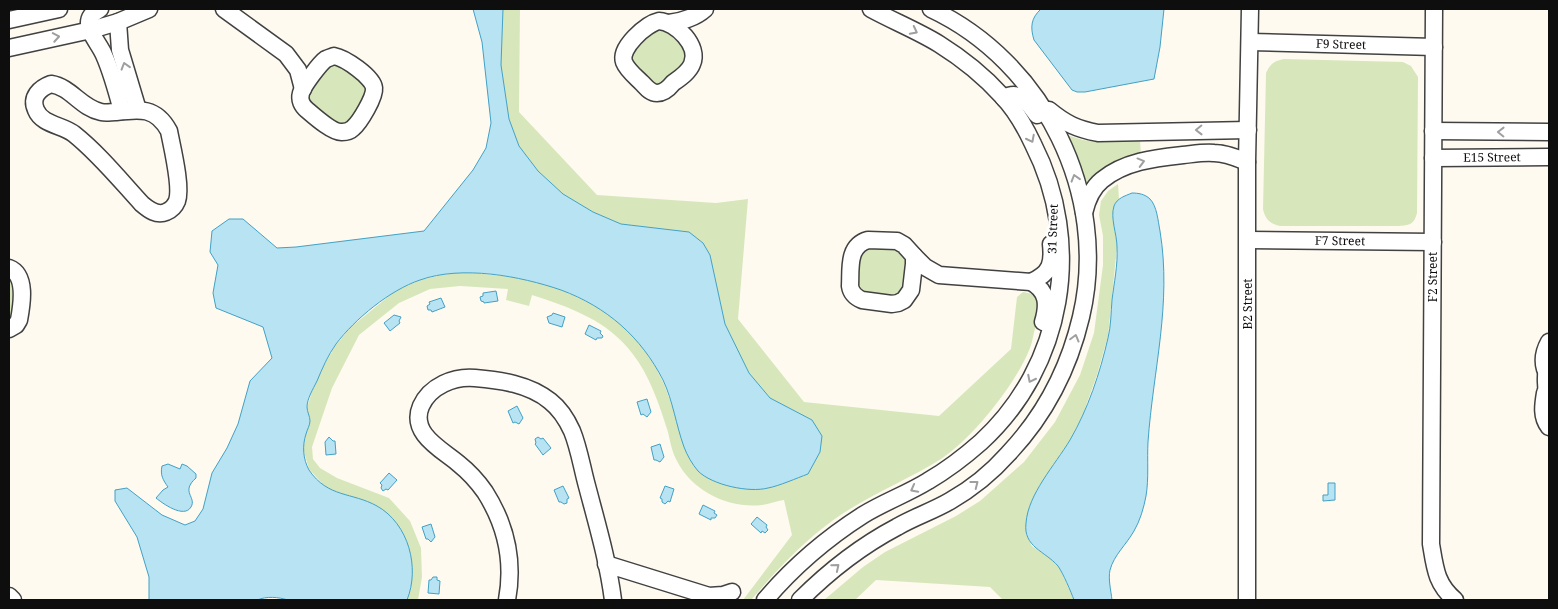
<svg xmlns="http://www.w3.org/2000/svg" width="1558" height="609" font-family="'Noto Serif',serif">
  <style>
    .green { fill: #d7e7bb }
    .water { fill: #b7e3f3; stroke: #42a1c5 }
    .lines { fill: none; stroke-linecap: round; stroke-linejoin: round }
    .minor-casing { stroke: #414141; stroke-width: 19 }
    .minor { stroke: #fff; stroke-width: 16 }
    .oneway { stroke: #9f9f9f }
    .labels { text-anchor: middle; stroke-width: 5; stroke-linejoin: round; paint-order: stroke }
    .street-label { font-size: 12px; fill: #0e0e0e; stroke: #fff }
  </style>
  <rect width="100%" height="100%" fill="#fefaf0"/>
  <path class="green" d="M 503,9 L 520,9 L 519,112 L 597,195 L 716,203 L 748,199 L 738,319 L 804,402 L 939,416 L 1011,349 L 1017,297 L 1023,292 C 1027,293 1033,293 1037,297 C 1042,304 1039,319 1036,326 C 1033,333 1033,341 1030,348 C 1016,384 973,438 941,459 C 906,481 866,496 832,521 C 802,543 776,571 751,600 L 743,600 L 792,535 L 784,500 C 777,501 769,504 762,505 C 729,509 692,491 677,461 C 672,452 670,441 668,432 C 659,404 650,376 632,353 C 607,320 569,307 532,295 L 529,306 L 506,300 L 508,289 L 460,286 L 430,289 L 399,303 L 359,335 L 332,388 L 312,447 L 313,459 L 320,468 L 337,478 L 389,498 L 410,521 L 421,548 L 422,577 L 418,600 L 407,600 L 411,584 L 402,531 L 379,507 L 366,501 L 334,492 L 325,487 L 309,469 L 303,449 L 305,438 L 310,419 L 307,408 L 312,391 L 322,369 L 335,346 L 351,327 L 395,291 L 420,280 L 441,275 L 464,272 L 512,277 L 538,282 L 564,291 L 594,305 L 618,321 L 640,344 L 655,366 L 664,384 L 671,403 L 720,483 L 751,489 L 779,484 L 808,474 L 812,420 L 770,398 L 749,373 L 725,324 L 710,255 L 689,232 L 621,224 L 593,212 L 563,194 L 538,171 L 519,146 L 509,119 L 501,65 Z
    M 663,24 L 690,51 L 689,64 L 655,88 L 631,62 L 630,48 Z
    M 1284,59 L 1403,62 L 1411,66 L 1418,77 L 1417,213 C 1414,225 1409,225 1399,226 L 1280,226 C 1270,224 1265,219 1263,209 L 1266,73 C 1270,64 1274,61 1284,59 Z
    M 331,64 L 340,65 L 367,85 L 369,89 L 349,123 L 340,126 L 309,105 L 308,93 L 327,66 Z
    M 1067,135 L 1083,140 L 1097,142 L 1140,138 L 1141,158 L 1087,189 L 1077,158 Z
    M 1118,184 L 1119,199 L 1115,204 L 1113,212 L 1117,247 L 1108,336 L 1097,375 L 1083,414 L 1070,440 L 1039,486 L 1030,505 L 1026,534 L 1032,546 L 1050,558 L 1059,567 L 1074,600 L 1003,600 L 990,587 L 876,580 L 855,600 L 824,600 L 863,567 L 885,552 L 956,516 L 980,501 L 1024,462 L 1055,422 L 1080,375 L 1094,333 L 1103,265 L 1103,236 L 1099,215 L 1101,201 L 1108,191 Z
    M 901,247 L 908,253 L 906,291 L 900,297 L 864,295 L 857,289 L 860,248 Z
    M 9,274 L 15,278 L 15,317 L 9,323 Z"/>
  <path class="water" d="M 473,9 L 503,9 L 501,65 L 509,119 L 519,146 L 538,171 L 563,194 L 593,212 L 621,224 L 689,232 L 703,243 L 710,255 L 725,324 L 749,373 L 770,398 L 812,420 L 822,436 L 820,452 L 808,474 C 797,478 779,486 768,488 C 749,493 712,485 698,471 C 692,464 687,455 684,447 C 676,425 673,401 663,380 C 641,337 607,307 561,290 C 520,276 462,265 420,280 C 390,290 355,319 336,344 C 328,355 322,369 317,381 C 313,389 307,399 307,407 C 307,412 310,416 310,421 C 310,425 307,430 306,434 C 302,446 303,459 309,470 C 328,498 352,492 377,506 C 409,524 420,568 407,600 L 288,600 C 278,597 267,596 257,600 L 149,600 L 149,577 L 137,537 L 115,501 L 115,490 L 127,488 L 162,515 L 185,525 L 195,521 L 203,509 L 212,473 L 227,448 L 238,424 L 250,381 L 272,358 L 263,327 L 216,308 L 213,293 L 218,265 L 210,252 L 212,231 L 229,219 L 243,219 L 277,248 L 296,247 L 424,231 L 473,170 L 486,148 L 491,123 L 482,42 Z
    M 1041,9 L 1164,9 L 1160,47 L 1154,79 L 1085,92 L 1077,92 L 1072,90 L 1034,40 C 1030,27 1031,18 1041,9 Z
    M 1132,193 C 1138,193 1145,194 1150,199 C 1157,206 1158,221 1160,231 C 1172,304 1153,370 1148,442 C 1147,460 1149,478 1146,496 C 1144,507 1140,521 1134,531 C 1126,545 1114,555 1110,570 C 1108,579 1111,591 1112,600 L 1074,600 C 1071,592 1063,573 1058,566 C 1045,551 1023,547 1026,523 C 1028,494 1055,465 1070,440 C 1088,409 1100,373 1108,338 C 1111,326 1111,312 1112,300 C 1114,283 1118,265 1117,247 C 1117,234 1110,218 1114,206 C 1117,198 1125,196 1132,193 Z
    M 496,291 L 498,301 L 484,303 L 484,302 L 481,301 L 480,297 L 483,296 L 483,293 Z
    M 441,298 L 445,307 L 432,312 L 431,310 L 428,310 L 427,306 L 430,304 L 429,302 Z
    M 553,313 L 565,317 L 562,327 L 549,323 L 547,317 L 552,315 Z
    M 394,315 L 401,317 L 399,321 L 400,323 L 390,331 L 384,323 Z
    M 589,325 L 601,331 L 600,333 L 603,336 L 602,338 L 597,338 L 596,340 L 585,334 Z
    M 647,399 L 651,412 L 647,417 L 643,414 L 641,415 L 637,402 Z
    M 517,406 L 523,418 L 519,424 L 515,422 L 513,423 L 508,411 Z
    M 329,437 L 333,441 L 335,441 L 336,454 L 326,455 L 325,442 Z
    M 538,437 L 541,439 L 543,438 L 551,448 L 543,455 L 535,444 L 536,443 L 535,439 Z
    M 660,444 L 664,457 L 660,462 L 656,460 L 654,460 L 651,447 Z
    M 168,464 L 180,469 L 182,464 L 187,466 L 196,474 L 196,478 C 180,492 197,497 191,507 C 184,519 162,503 156,498 L 163,490 L 168,487 C 163,480 160,475 162,466 Z
    M 389,473 L 397,480 L 388,490 L 386,489 L 383,491 L 381,488 L 382,485 L 380,483 Z
    M 1328,483 L 1335,483 L 1335,500 L 1323,501 L 1323,495 L 1328,495 Z
    M 563,486 L 569,498 L 567,499 L 567,503 L 564,504 L 561,502 L 559,502 L 554,490 Z
    M 665,486 L 674,489 L 670,502 L 668,501 L 665,504 L 662,502 L 662,499 L 660,498 Z
    M 703,505 L 715,511 L 714,513 L 717,515 L 715,518 L 711,518 L 711,520 L 699,514 Z
    M 757,517 L 767,525 L 766,527 L 768,530 L 765,533 L 762,531 L 761,533 L 751,524 Z
    M 431,524 L 435,537 L 431,542 L 428,539 L 426,539 L 422,527 Z
    M 433,577 L 437,577 L 437,580 L 440,581 L 439,594 L 428,593 L 429,580 L 431,580 Z"/>
  <g class="lines">
    <defs>
      <g id="minor">
        <path d="M 100,9 C 94,12 89,16 89,23 C 89,34 100,45 104,55 C 112,73 117,92 122,111"/>
        <path d="M 224,9 L 286,54 L 298,70 L 303,89"/>
        <path d="M 1434,9 L 1431,544 C 1435,568 1436,584 1455,600"/>
        <path d="M 9,20 L 59,9"/>
        <path d="M 659,21 C 676,22 700,46 692,64 C 689,72 680,78 673,83 C 669,88 664,93 657,93 C 650,93 646,87 642,83 C 636,77 627,70 624,62 C 619,48 646,24 659,21 Z"/>
        <path d="M 118,22 L 120,50 L 138,110"/>
        <path d="M 669,23 C 683,21 695,18 705,9"/>
        <path id="s1" d="M 1250,42 L 1434,47"/>
        <path d="M 9,48 L 91,30 L 118,22 L 149,9"/>
        <path d="M 334,56 C 345,58 373,77 374,88 C 375,97 360,122 353,128 C 350,131 346,132 342,132 C 333,133 314,116 307,110 C 302,106 299,100 301,93 C 303,86 320,63 326,59 C 329,58 331,57 334,56 Z"/>
        <path d="M 51,84 C 71,87 81,108 101,112 C 106,113 111,112 116,112 C 140,109 156,107 169,131 C 172,147 182,187 177,201 C 175,206 171,210 166,212 C 157,216 149,210 142,204 C 120,180 99,154 74,134 C 63,125 42,125 36,110 C 30,97 40,88 51,84 Z"/>
        <path d="M 1004,98 C 1020,89 1028,103 1037,115"/>
        <path d="M 1049,110 C 1066,124 1077,129 1098,133 L 1248,130"/>
        <path d="M 1433,131 L 1549,132"/>
        <path id="s2" d="M 1433,158 L 1549,157"/>
        <path d="M 1084,213 C 1087,200 1092,188 1102,180 C 1125,161 1156,158 1183,155 C 1193,154 1204,152 1214,153 C 1226,153 1237,158 1247,162"/>
        <path d="M 868,240 L 897,241 L 904,245 L 914,256 L 914,264 L 911,290 L 904,300 L 898,303 L 892,304 L 862,300 C 855,297 851,293 850,286 C 851,269 847,246 868,240 Z"/>
        <path id="s3" d="M 1248,240 L 1433,242"/>
        <path d="M 914,256 L 925,267 L 939,275 L 1031,282 C 1048,291 1048,305 1043,322"/>
        <path d="M 9,268 C 27,275 22,304 19,320 L 16,325 L 9,329"/>
        <path d="M 1031,282 C 1051,273 1053,263 1051,244"/>
        <path d="M 1549,358 C 1544,374 1546,390 1549,406"/>
        <path d="M 1545,369 C 1542,359 1544,351 1549,342"/>
        <path d="M 1545,393 C 1543,405 1541,417 1549,427"/>
        <path d="M 606,564 L 709,596 L 723,595 L 732,592"/>
        <path d="M 9,596 L 13,600"/>
        <path d="M 507,600 C 514,562 506,525 485,492 C 478,482 469,472 459,464 C 443,450 409,434 421,406 C 430,386 454,376 475,378 C 500,380 529,384 550,401 C 559,408 567,420 572,431 C 579,448 582,468 587,486 C 597,524 608,561 613,600"/>
        <path d="M 765,600 C 793,567 827,538 863,515 C 884,502 907,494 928,481 C 947,470 964,457 981,442 C 1064,366 1084,244 1033,144 C 1025,127 1015,109 1002,96 C 984,76 963,59 939,44 C 918,31 893,21 871,9"/>
        <path d="M 800,600 C 829,571 861,546 897,527 C 914,517 933,511 950,501 C 971,489 992,472 1008,454 C 1044,416 1069,368 1081,317 C 1110,195 1044,62 931,9"/>
        <path d="M 1247,600 L 1247,162 L 1250,9"/>
      </g>
    </defs>
    <use href="#minor" class="minor-casing"/>
    <use href="#minor" class="minor"/>
  </g>
  <defs><path id="oneway-chevron" d="M-2-3.5L2.5 0L-2 3.5" fill="none" stroke-width="1.6" stroke-linecap="round" stroke-linejoin="round" transform="scale(1.25)"/></defs>
  <g class="oneway">
    <use href="#oneway-chevron" transform="translate(914 31) rotate(27)"/>
    <use href="#oneway-chevron" transform="translate(56 37) rotate(-10)"/>
    <use href="#oneway-chevron" transform="translate(125 66) rotate(-107)"/>
    <use href="#oneway-chevron" transform="translate(1199 130) rotate(179)"/>
    <use href="#oneway-chevron" transform="translate(1501 132) rotate(-179)"/>
    <use href="#oneway-chevron" transform="translate(1031 139) rotate(63)"/>
    <use href="#oneway-chevron" transform="translate(1141 162) rotate(-15)"/>
    <use href="#oneway-chevron" transform="translate(1075 178) rotate(-107)"/>
    <use href="#oneway-chevron" transform="translate(1075 338) rotate(-75)"/>
    <use href="#oneway-chevron" transform="translate(1031 379) rotate(117)"/>
    <use href="#oneway-chevron" transform="translate(975 484) rotate(-38)"/>
    <use href="#oneway-chevron" transform="translate(914 489) rotate(152)"/>
    <use href="#oneway-chevron" transform="translate(836 567) rotate(-40)"/>
  </g>
  <g class="labels">
    <g class="street-label">
      <text dy="4" stroke="none"><textPath href="#s1" startOffset="91">F9 Street</textPath></text>
      <text dy="4" stroke="none"><textPath href="#s2" startOffset="59">E15 Street</textPath></text>
      <text transform="translate(1053 229) rotate(-88)" y="4">31 Street</text>
      <text dy="4" stroke="none"><textPath href="#s3" startOffset="92">F7 Street</textPath></text>
      <text transform="translate(1433 277) rotate(-90)" y="4">F2 Street</text>
      <text transform="translate(1248 304) rotate(-90)" y="4">B2 Street</text>
    </g>
  </g>
  <rect width="1558" height="609" fill="none" stroke="#0e0e0e" stroke-width="20"/>
</svg>
